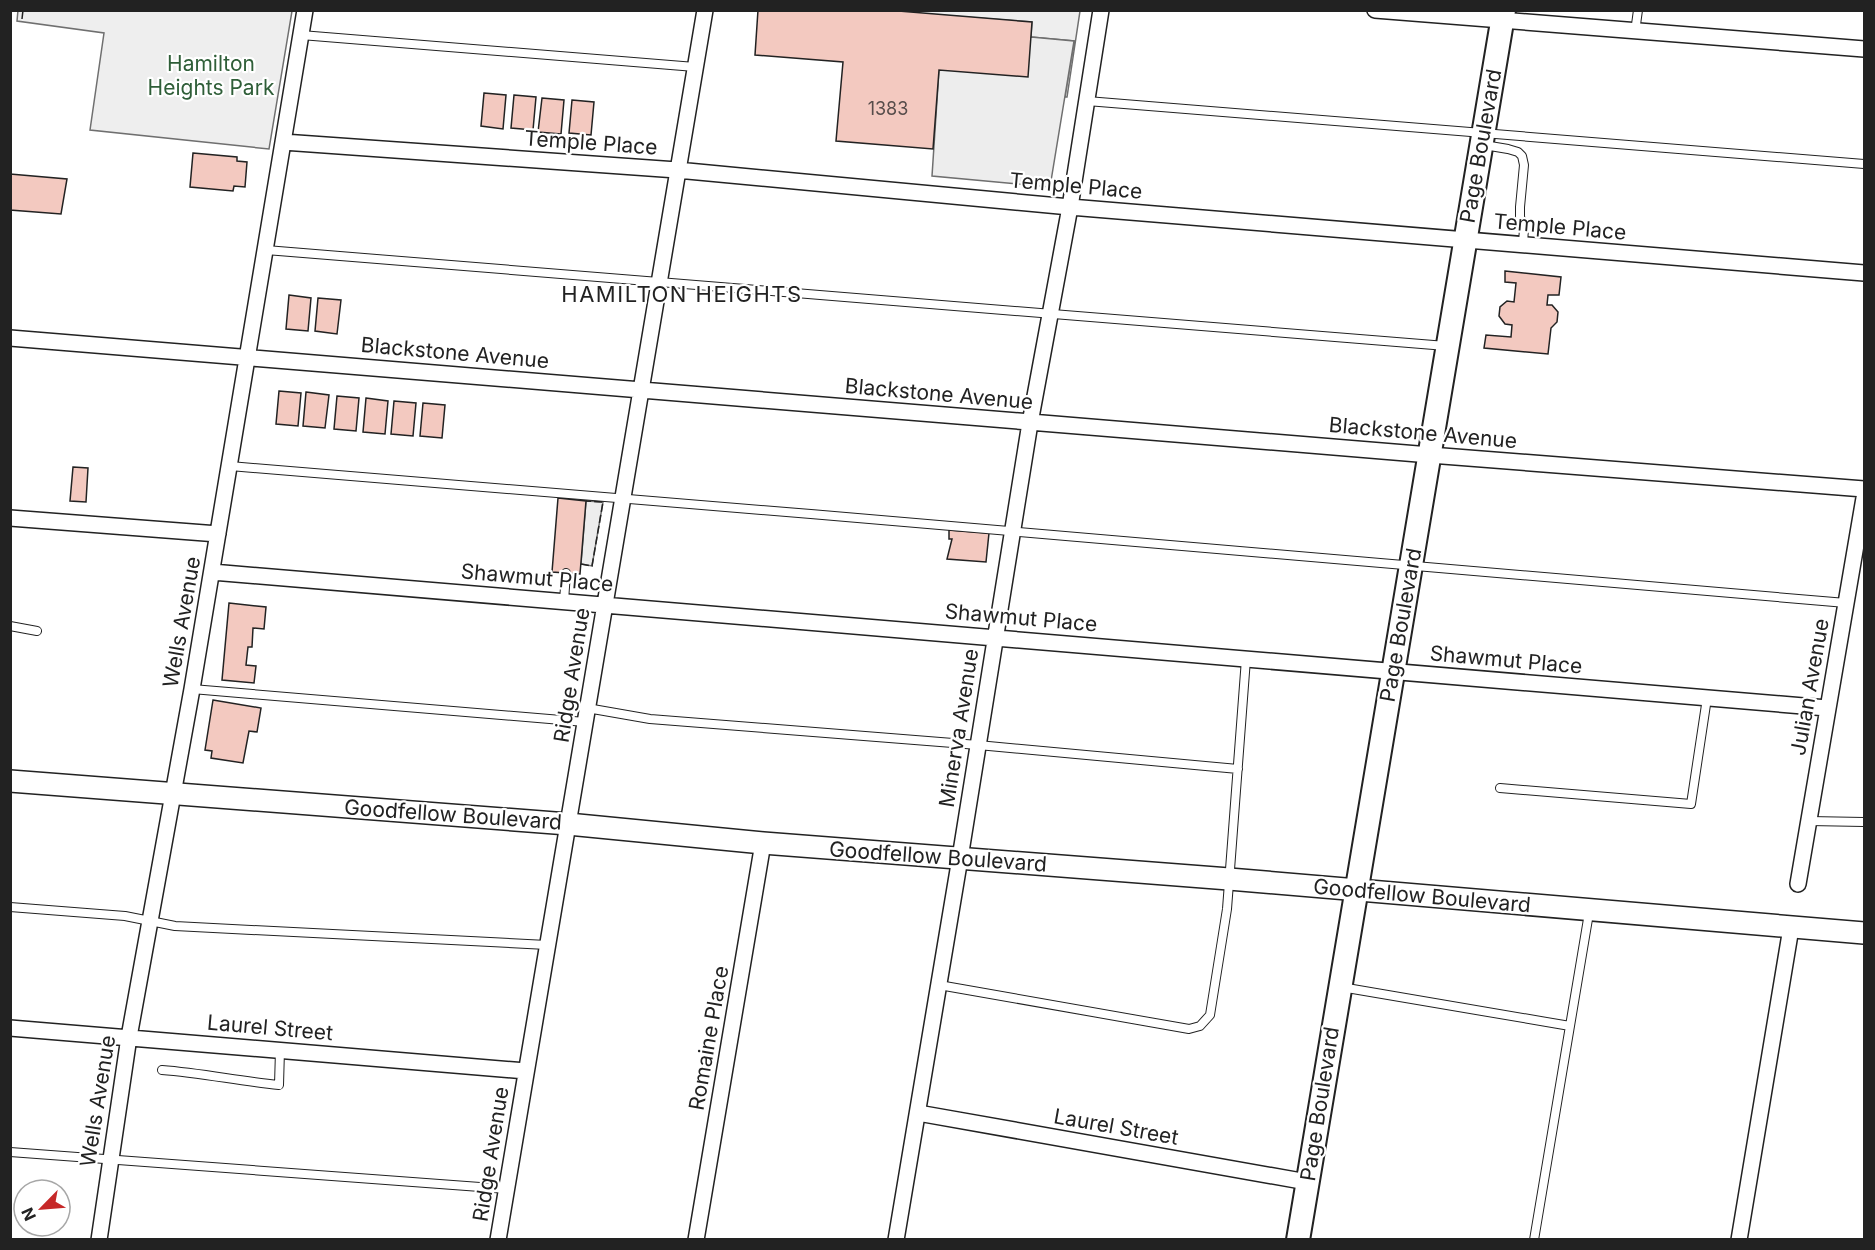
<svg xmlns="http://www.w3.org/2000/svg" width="1875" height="1250" font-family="Inter,sans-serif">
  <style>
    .green { fill: #eee; stroke: #6f6f6f; stroke-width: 1.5 }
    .parking { fill: #ededed; stroke: #6f6f6f; stroke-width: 1.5 }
    .building { fill: #f3c9c0; stroke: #222; stroke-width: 1.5 }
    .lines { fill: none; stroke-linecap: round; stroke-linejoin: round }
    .lane-casing { stroke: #222; stroke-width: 10 }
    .street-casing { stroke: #222; stroke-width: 18 }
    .secondary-casing { stroke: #222; stroke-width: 24 }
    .primary-casing { stroke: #222; stroke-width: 26 }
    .lane { stroke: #fff; stroke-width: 8 }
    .street { stroke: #fff; stroke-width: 15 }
    .secondary { stroke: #fff; stroke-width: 21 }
    .primary { stroke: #fff; stroke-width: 22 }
    .fence { stroke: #222; stroke-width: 1.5; stroke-dasharray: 8 3; stroke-linecap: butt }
    .labels { text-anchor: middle; stroke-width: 4.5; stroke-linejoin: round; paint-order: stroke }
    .number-label { font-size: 18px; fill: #564c4a }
    .park-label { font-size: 21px; fill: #2f5e38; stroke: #fff }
    .street-label { font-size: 21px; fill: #222; stroke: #fff }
    .neighbourhood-label { font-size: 22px; letter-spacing: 1.5px; fill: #222; stroke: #fff }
  </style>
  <rect width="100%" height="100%" fill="#fff"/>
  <path class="green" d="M 18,10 L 292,11 L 269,149 L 90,130 L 104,33 L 17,21 Z
    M 886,11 L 1080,11 L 1067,97 L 1065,97 L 1074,41 L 1031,37 L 1032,22 Z"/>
  <path class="parking" d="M 1031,37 L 1074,41 L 1050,187 L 932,176 L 939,70 Z
    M 586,501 L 603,502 L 592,566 L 581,564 Z"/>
  <path class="building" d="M 758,10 L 886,10 L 1032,22 L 1028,77 L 939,70 L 933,149 L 836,141 L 843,62 L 755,55 Z
    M 484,93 L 506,95 L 503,129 L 481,126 Z
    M 514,95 L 536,97 L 533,130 L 511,128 Z
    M 542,98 L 564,100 L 561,134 L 538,132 Z
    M 572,100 L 594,102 L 591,135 L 569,133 Z
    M 193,153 L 237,157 L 237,161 L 247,162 L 245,187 L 234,186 L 233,191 L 190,187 Z
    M 10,174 L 67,179 L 61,214 L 10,210 Z
    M 1505,271 L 1561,277 L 1559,295 L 1548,295 L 1547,305 L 1552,305 L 1558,312 L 1557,322 L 1551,328 L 1548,354 L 1484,348 L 1486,335 L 1511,337 L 1512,325 L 1505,324 L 1499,316 L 1500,307 L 1507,301 L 1514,302 L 1516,283 L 1505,282 Z
    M 289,295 L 311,298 L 308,331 L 286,329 Z
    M 318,298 L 341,300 L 337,334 L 315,331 Z
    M 279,391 L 301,393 L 298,426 L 276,424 Z
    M 306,392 L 329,395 L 325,428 L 303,426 Z
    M 337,396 L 359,398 L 356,431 L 334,429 Z
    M 366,398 L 388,401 L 385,434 L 363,432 Z
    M 394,401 L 416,403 L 413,436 L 391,434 Z
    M 423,403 L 445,405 L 442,438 L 420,436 Z
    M 73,467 L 88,468 L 86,502 L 70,501 Z
    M 558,498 L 586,501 L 580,574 L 552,572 Z
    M 949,530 L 989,533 L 986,562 L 947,559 L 952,539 L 949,539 Z
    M 229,603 L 266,607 L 264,629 L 253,628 L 252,647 L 248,647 L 246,665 L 256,666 L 254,683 L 222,680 Z
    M 213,700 L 261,708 L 257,732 L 249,731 L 243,763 L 211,758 L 212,751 L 205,750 Z"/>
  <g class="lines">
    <defs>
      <path id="lane" d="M 1635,32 L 1638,10
        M 301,35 L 695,67
        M 1087,101 L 1864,164
        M 1484,145 L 1508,149 L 1518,152 L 1522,156 L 1524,165 L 1520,207 L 1520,217 L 1524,227 L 1523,245
        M 266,250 L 1446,346
        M 230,466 C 769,508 1307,559 1846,603
        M 564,601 L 566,573
        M 10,626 L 37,631
        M 192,689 L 585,722
        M 587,708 L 650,719 L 978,745 L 1238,769
        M 1500,788 L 1691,804 L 1707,698
        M 1809,821 L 1864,822
        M 10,907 L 125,916 L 175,926 L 547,945
        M 939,985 L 1189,1029 L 1200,1026 L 1210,1015 L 1227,909 L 1246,659
        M 1341,987 L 1570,1026
        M 162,1070 C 201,1073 239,1081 279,1085 L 280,1050
        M 10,1152 L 507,1189
        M 1534,1240 L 1589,913"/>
      <path id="street" d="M 1375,10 L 1864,49
        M 283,142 L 677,170 L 1070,207 L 1864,273
        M 10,338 L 1430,455 L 1864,489
        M 10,518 L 218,534
        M 212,572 L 1827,708
        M 1798,884 L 1864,498
        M 10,1028 L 526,1071
        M 918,1113 L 1307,1182
        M 99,1240 L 129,1037 L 192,689 L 305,10
        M 498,1240 L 705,10
        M 696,1240 L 763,843
        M 896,1240 L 960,858 L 1030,423 L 1070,207 L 1101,10
        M 1739,1240 L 1791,928"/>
      <path id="secondary" d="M 10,781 L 568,824 L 763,843 L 1229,879 L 1864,933"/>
      <path id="primary" d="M 1298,1240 L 1504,10"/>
    </defs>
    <use href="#lane" class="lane-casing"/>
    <use href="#street" class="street-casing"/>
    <use href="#secondary" class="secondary-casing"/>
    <use href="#primary" class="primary-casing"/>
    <use href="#lane" class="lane"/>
    <use href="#street" class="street"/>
    <use href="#secondary" class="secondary"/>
    <use href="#primary" class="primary"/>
    <path class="fence" d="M 22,19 L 23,10
      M 581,564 L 592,566 L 603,502 L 586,501"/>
  </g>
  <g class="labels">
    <g class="number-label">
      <text x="888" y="115">1383</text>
    </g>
    <g class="park-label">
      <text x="211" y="71">Hamilton<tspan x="211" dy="24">Heights Park</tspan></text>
    </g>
    <g class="street-label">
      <text transform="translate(591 143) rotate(4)" y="7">Temple Place</text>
      <text transform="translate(1481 146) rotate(-80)" y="7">Page Boulevard</text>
      <text transform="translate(1076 186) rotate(5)" y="7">Temple Place</text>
      <text transform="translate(1560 227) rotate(5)" y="7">Temple Place</text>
      <text transform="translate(455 353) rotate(5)" y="7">Blackstone Avenue</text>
      <text transform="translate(939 394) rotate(5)" y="7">Blackstone Avenue</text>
      <text transform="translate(1423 433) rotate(5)" y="7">Blackstone Avenue</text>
      <text transform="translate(537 578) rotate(5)" y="7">Shawmut Place</text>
      <text transform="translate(1021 618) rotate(5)" y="7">Shawmut Place</text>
      <text transform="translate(182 622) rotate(-80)" y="7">Wells Avenue</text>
      <text transform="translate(1401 625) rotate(-80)" y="7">Page Boulevard</text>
      <text transform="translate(1506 660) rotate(5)" y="7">Shawmut Place</text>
      <text transform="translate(572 675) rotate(-81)" y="7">Ridge Avenue</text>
      <text transform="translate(1810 687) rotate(-80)" y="7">Julian Avenue</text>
      <text transform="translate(959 728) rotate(-81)" y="7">Minerva Avenue</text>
      <text transform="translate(453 815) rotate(4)" y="7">Goodfellow Boulevard</text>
      <text transform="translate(938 857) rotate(4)" y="7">Goodfellow Boulevard</text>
      <text transform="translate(1422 896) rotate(5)" y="7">Goodfellow Boulevard</text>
      <text transform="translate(270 1028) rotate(5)" y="7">Laurel Street</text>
      <text transform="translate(709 1038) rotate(-80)" y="7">Romaine Place</text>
      <text transform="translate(98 1101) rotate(-81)" y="7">Wells Avenue</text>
      <text transform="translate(1320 1104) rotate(-81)" y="7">Page Boulevard</text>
      <text transform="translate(1116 1127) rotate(10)" y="7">Laurel Street</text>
      <text transform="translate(491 1154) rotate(-81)" y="7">Ridge Avenue</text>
    </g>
    <g class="neighbourhood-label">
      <text x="682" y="302">HAMILTON HEIGHTS</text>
    </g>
  </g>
  <rect width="1875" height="1250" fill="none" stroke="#222222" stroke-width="24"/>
  <g transform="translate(42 1208) rotate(245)"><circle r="28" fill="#ffffff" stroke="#a7a7a7" stroke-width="1.5"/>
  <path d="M0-4.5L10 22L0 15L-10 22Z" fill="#c62828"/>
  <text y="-9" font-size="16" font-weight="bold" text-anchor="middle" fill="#222222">N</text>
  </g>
</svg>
